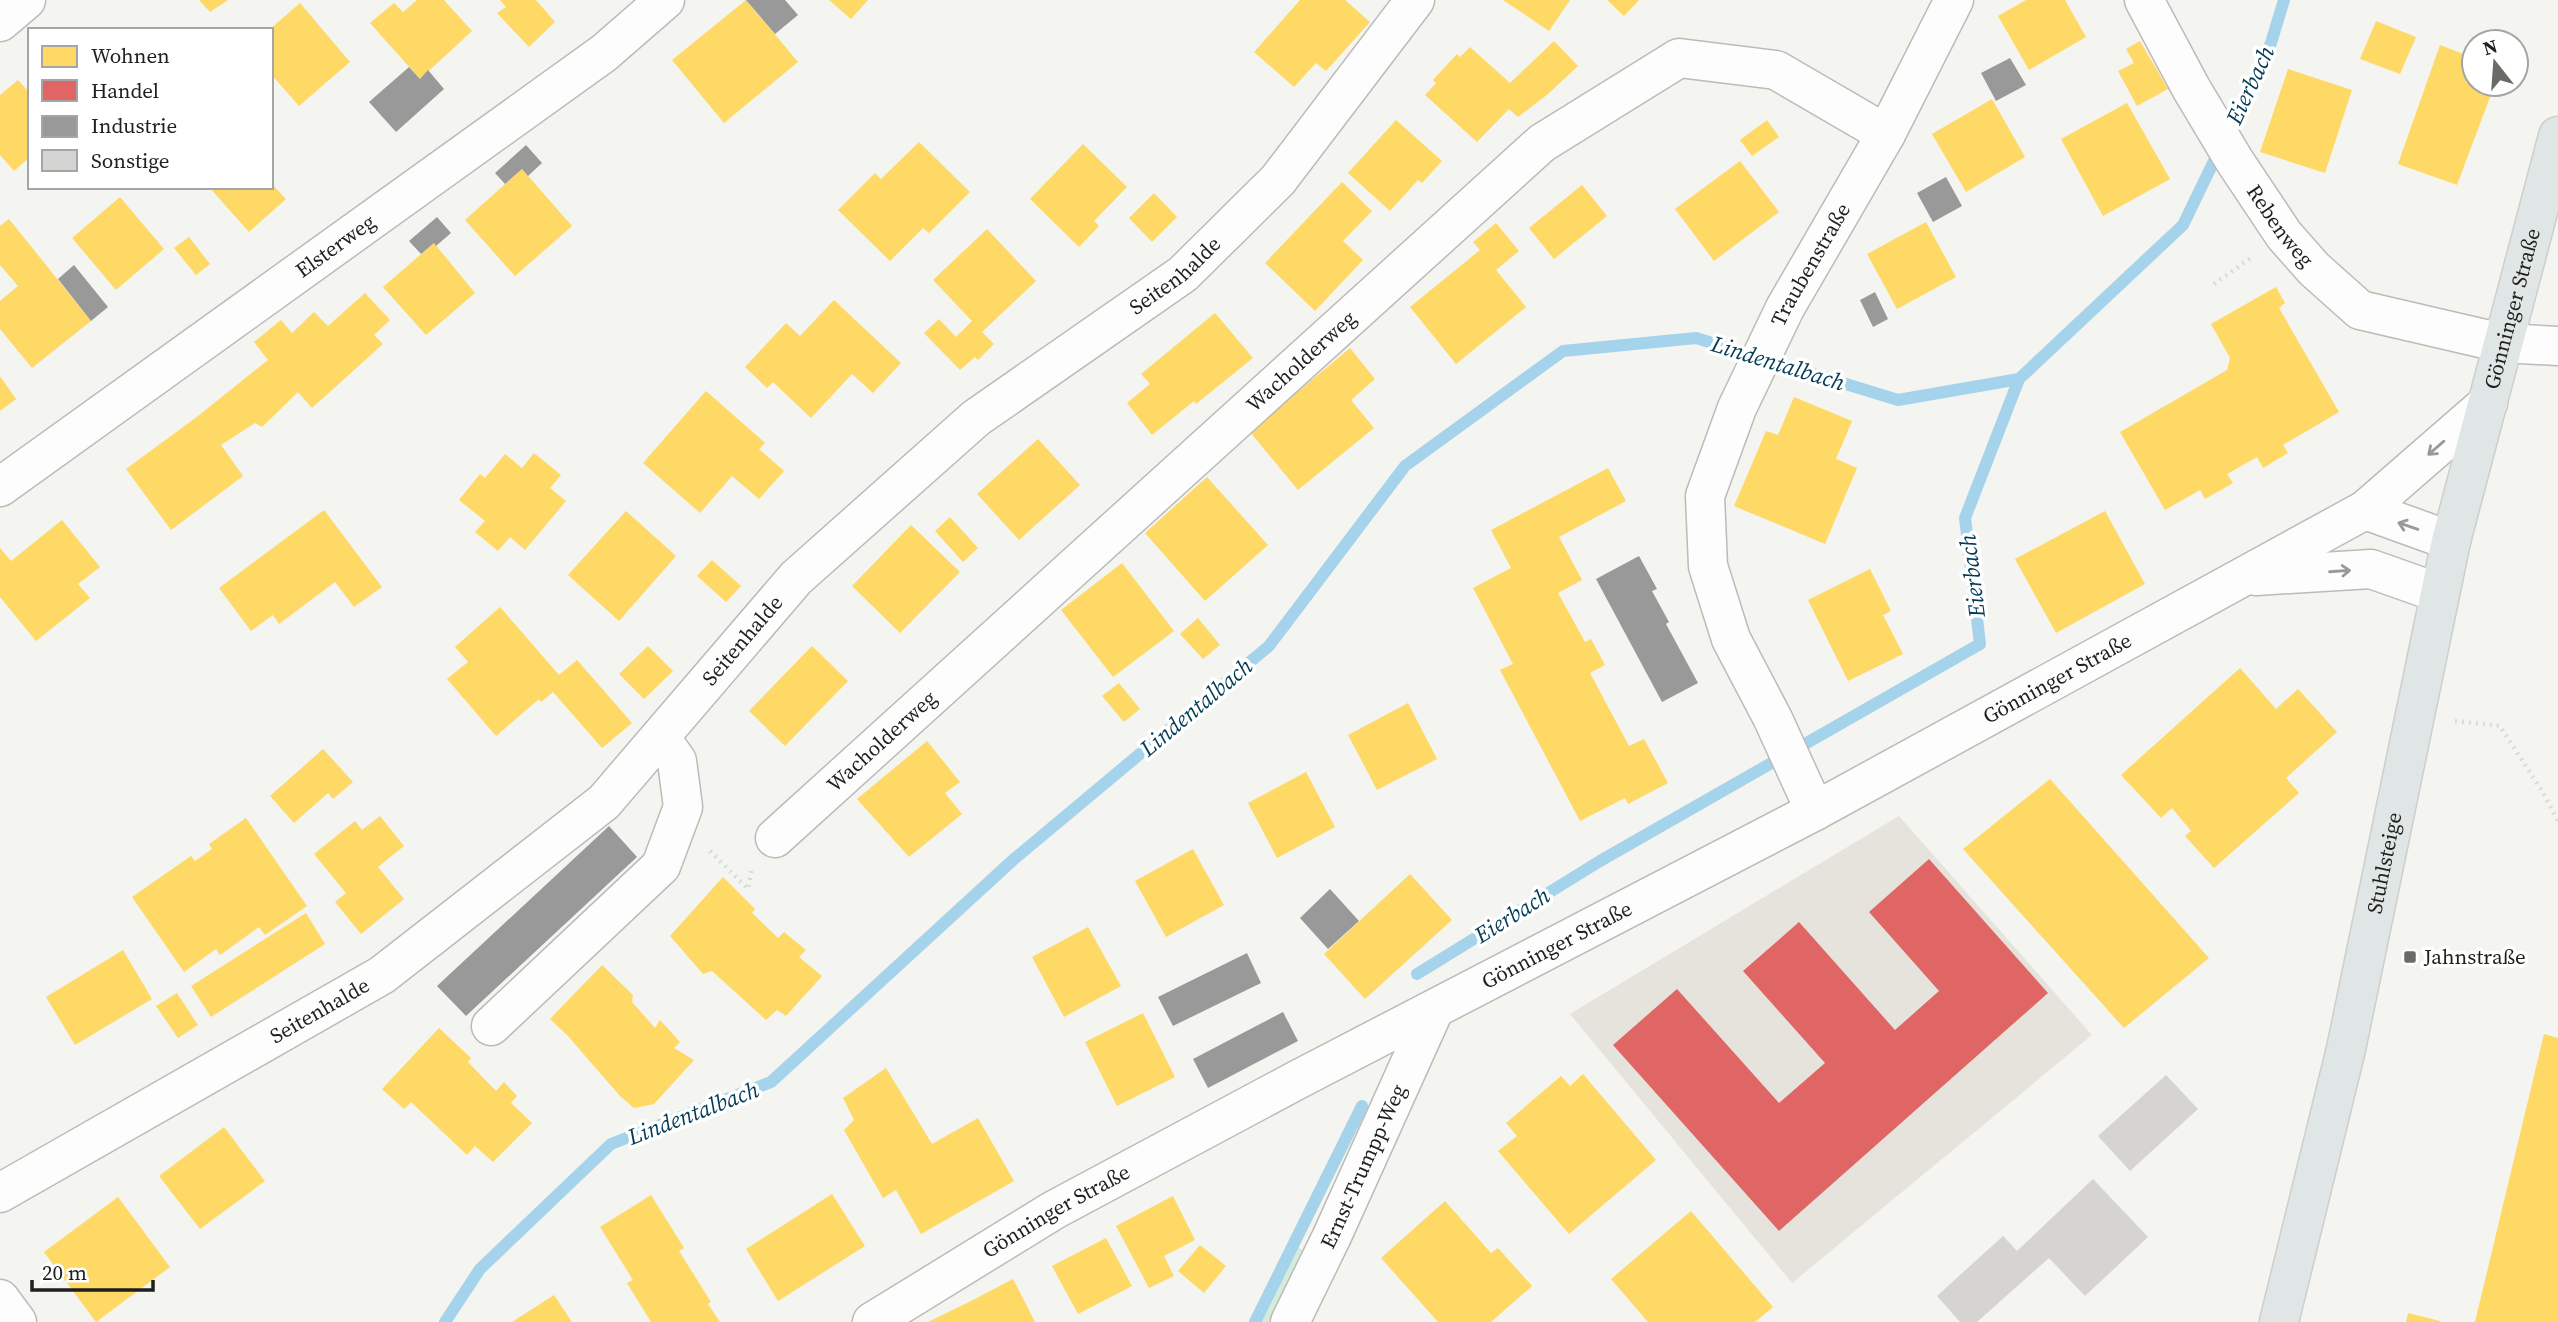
<svg xmlns="http://www.w3.org/2000/svg" width="2558" height="1322" font-family="'Source Serif 4',serif">
  <style>
    .built { fill: #e5e3db }
    .green { fill: #d6ecdb }
    .homes { fill: #ffd966 }
    .shops { fill: #e06666 }
    .industry { fill: #999 }
    .lines { fill: none; stroke-linecap: round; stroke-linejoin: round }
    .stream { stroke: #a5d3ec; stroke-width: 12 }
    .building { fill: #d5d4d2 }
    .minor-casing { stroke: #bcbbb8; stroke-width: 41 }
    .major-casing { stroke: #cececc; stroke-width: 41 }
    .path { stroke: #dadad9; stroke-width: 4.5; stroke-dasharray: 2 5; stroke-linecap: butt }
    .minor { stroke: #fdfdfd; stroke-width: 38 }
    .major { stroke: #dfe6e5; stroke-width: 38 }
    .oneway { stroke: #999998 }
    .poi-dot { fill: #6a6a66; stroke: #fff; stroke-width: 2.5 }
    .labels { text-anchor: middle; stroke-width: 7; stroke-linejoin: round; paint-order: stroke }
    .street-label { font-size: 21px; fill: #1f1f1c; stroke: #fff }
    .poi-label { font-size: 21px; fill: #1f1f1c; stroke: #fff; text-anchor: start }
    .water-label { font-size: 23px; font-style: italic; fill: #033c56; stroke: #fff }
  </style>
  <rect width="100%" height="100%" fill="#f4f4f0"/>
  <path class="built" d="M 1899,816 L 2092,1035 L 1792,1283 L 1570,1014 Z"/>
  <path class="green" d="M 1292,1243 L 1314,1259 L 1279,1322 L 1251,1322 Z"/>
  <path class="homes" d="M 199,0 L 228,0 L 210,12 Z
    M 417,0 L 444,0 L 472,31 L 420,79 L 370,23 L 394,3 L 403,12 Z
    M 500,0 L 536,0 L 555,22 L 529,47 L 497,13 L 506,7 Z
    M 746,0 L 798,62 L 724,123 L 672,60 Z
    M 829,0 L 868,0 L 851,19 Z
    M 1300,0 L 1345,0 L 1370,22 L 1326,71 L 1316,63 L 1294,87 L 1254,52 Z
    M 1503,0 L 1570,0 L 1549,31 Z
    M 1607,0 L 1639,0 L 1624,16 Z
    M 2026,0 L 2065,0 L 2086,37 L 2029,70 L 1998,16 Z
    M 300,3 L 350,62 L 299,106 L 271,74 L 271,30 L 269,30 Z
    M 2376,21 L 2416,37 L 2400,74 L 2360,59 Z
    M 1554,41 L 1578,66 L 1548,94 L 1518,117 L 1509,109 L 1477,142 L 1425,95 L 1436,83 L 1433,80 L 1457,54 L 1460,57 L 1470,47 L 1510,83 Z
    M 2140,41 L 2168,89 L 2137,106 L 2118,71 L 2134,63 L 2126,49 Z
    M 2440,45 L 2474,58 L 2474,71 L 2470,80 L 2474,84 L 2493,89 L 2457,185 L 2398,164 Z
    M 2288,69 L 2352,90 L 2325,173 L 2260,152 Z
    M 18,80 L 30,93 L 30,157 L 14,171 L 0,155 L 0,95 Z
    M 1992,99 L 2025,157 L 1966,192 L 1932,134 Z
    M 2127,103 L 2170,179 L 2103,216 L 2061,139 Z
    M 1396,120 L 1442,161 L 1422,183 L 1418,180 L 1390,211 L 1348,173 Z
    M 1767,120 L 1779,137 L 1752,156 L 1740,140 Z
    M 919,142 L 970,192 L 929,233 L 923,228 L 890,261 L 838,210 L 875,173 L 881,179 Z
    M 1083,144 L 1127,187 L 1094,221 L 1099,226 L 1079,247 L 1030,199 Z
    M 1740,161 L 1779,212 L 1714,261 L 1675,209 Z
    M 522,169 L 572,226 L 515,276 L 465,220 Z
    M 1342,182 L 1372,211 L 1343,241 L 1363,260 L 1315,311 L 1265,263 Z
    M 271,183 L 286,199 L 249,232 L 209,187 L 271,187 Z
    M 1582,185 L 1607,216 L 1554,259 L 1529,228 Z
    M 1154,193 L 1177,217 L 1152,242 L 1129,218 Z
    M 120,197 L 164,249 L 116,290 L 72,238 Z
    M 9,219 L 91,321 L 32,368 L 0,329 L 0,301 L 18,286 L 0,265 L 0,226 Z
    M 1926,222 L 1956,277 L 1897,309 L 1867,254 Z
    M 1496,223 L 1519,251 L 1496,270 L 1526,307 L 1456,364 L 1410,307 L 1480,250 L 1473,242 Z
    M 987,229 L 1036,281 L 982,332 L 994,344 L 978,360 L 975,357 L 960,370 L 924,333 L 939,319 L 956,337 L 972,321 L 933,280 Z
    M 189,237 L 210,264 L 196,275 L 174,248 Z
    M 434,243 L 475,293 L 426,335 L 383,287 Z
    M 2276,287 L 2285,303 L 2279,308 L 2339,412 L 2283,445 L 2288,453 L 2263,468 L 2257,457 L 2227,474 L 2233,483 L 2205,499 L 2200,490 L 2165,510 L 2120,432 L 2227,370 L 2230,358 L 2211,324 Z
    M 365,293 L 390,320 L 374,335 L 383,344 L 312,408 L 298,392 L 262,427 L 255,423 L 221,445 L 243,476 L 171,530 L 126,469 L 198,416 L 268,360 L 254,342 L 281,320 L 292,333 L 314,312 L 328,326 Z
    M 834,300 L 901,363 L 873,393 L 852,374 L 811,418 L 773,382 L 767,388 L 745,367 L 786,323 L 800,336 Z
    M 1215,313 L 1253,358 L 1196,404 L 1194,401 L 1152,435 L 1127,403 L 1150,384 L 1141,374 Z
    M 1350,348 L 1375,379 L 1351,400 L 1374,428 L 1298,490 L 1250,432 Z
    M 0,376 L 16,399 L 0,411 Z
    M 706,391 L 765,443 L 759,449 L 784,471 L 759,499 L 732,476 L 700,513 L 643,463 Z
    M 1794,397 L 1852,421 L 1836,459 L 1857,468 L 1825,544 L 1734,506 L 1766,431 L 1778,435 Z
    M 1038,439 L 1080,485 L 1019,540 L 977,494 Z
    M 534,453 L 561,475 L 550,488 L 566,501 L 525,550 L 510,537 L 498,551 L 475,532 L 485,521 L 459,500 L 480,474 L 485,478 L 505,454 L 522,468 Z
    M 1608,468 L 1626,501 L 1559,537 L 1582,580 L 1558,593 L 1585,642 L 1591,639 L 1605,665 L 1590,673 L 1629,746 L 1644,739 L 1668,783 L 1628,804 L 1625,798 L 1580,821 L 1500,670 L 1513,664 L 1473,588 L 1511,568 L 1491,530 Z
    M 1207,477 L 1268,545 L 1205,601 L 1145,533 Z
    M 324,510 L 382,587 L 354,607 L 335,582 L 279,624 L 273,615 L 251,631 L 219,588 Z
    M 626,511 L 676,556 L 619,621 L 568,575 Z
    M 2105,511 L 2145,584 L 2056,633 L 2015,559 Z
    M 950,517 L 978,548 L 963,562 L 935,531 Z
    M 62,520 L 100,567 L 78,584 L 90,598 L 36,641 L 0,597 L 0,548 L 11,561 Z
    M 911,525 L 960,572 L 900,633 L 852,586 Z
    M 712,560 L 741,586 L 726,602 L 697,576 Z
    M 1122,563 L 1174,631 L 1113,677 L 1061,610 Z
    M 1870,569 L 1891,611 L 1883,615 L 1903,654 L 1848,681 L 1808,600 Z
    M 500,607 L 559,675 L 577,660 L 632,723 L 602,748 L 553,692 L 541,702 L 539,699 L 496,736 L 447,679 L 468,662 L 455,647 Z
    M 1198,618 L 1220,645 L 1203,659 L 1180,634 Z
    M 648,646 L 673,671 L 644,699 L 619,674 Z
    M 812,646 L 848,681 L 785,746 L 749,711 Z
    M 2240,668 L 2276,709 L 2298,689 L 2337,732 L 2286,778 L 2299,793 L 2214,868 L 2185,836 L 2191,831 L 2172,808 L 2161,818 L 2121,775 Z
    M 1119,683 L 1140,709 L 1124,722 L 1102,696 Z
    M 1408,703 L 1437,759 L 1377,790 L 1348,735 Z
    M 927,741 L 960,782 L 945,793 L 962,814 L 909,857 L 857,799 Z
    M 323,749 L 353,782 L 333,799 L 328,793 L 294,823 L 270,796 Z
    M 1306,772 L 1335,827 L 1277,858 L 1248,803 Z
    M 2050,779 L 2209,958 L 2124,1028 L 1963,849 Z
    M 380,816 L 404,846 L 378,867 L 404,899 L 361,934 L 335,902 L 346,893 L 314,854 L 355,821 L 362,830 Z
    M 246,818 L 307,906 L 265,935 L 259,927 L 220,955 L 216,949 L 184,972 L 132,897 L 191,856 L 195,861 L 212,849 L 209,844 Z
    M 1193,849 L 1224,905 L 1166,937 L 1135,881 Z
    M 1410,874 L 1452,920 L 1365,999 L 1324,954 Z
    M 723,877 L 755,909 L 752,913 L 778,938 L 784,932 L 806,950 L 799,957 L 822,976 L 786,1016 L 777,1010 L 766,1020 L 712,971 L 703,974 L 670,936 Z
    M 306,913 L 325,944 L 211,1017 L 191,986 Z
    M 1088,927 L 1121,986 L 1064,1017 L 1032,957 Z
    M 123,950 L 152,999 L 75,1045 L 46,997 Z
    M 602,965 L 633,995 L 632,1002 L 655,1028 L 660,1020 L 680,1042 L 674,1048 L 694,1060 L 654,1104 L 634,1108 L 620,1096 L 567,1035 L 550,1019 Z
    M 177,993 L 198,1025 L 178,1038 L 156,1006 Z
    M 1143,1013 L 1175,1077 L 1117,1106 L 1085,1042 Z
    M 439,1028 L 471,1058 L 468,1062 L 496,1091 L 504,1082 L 517,1096 L 511,1103 L 532,1123 L 493,1162 L 475,1146 L 467,1155 L 411,1102 L 404,1109 L 382,1089 Z
    M 2544,1034 L 2558,1038 L 2558,1322 L 2475,1322 Z
    M 886,1068 L 932,1144 L 978,1118 L 1014,1181 L 921,1234 L 896,1190 L 883,1198 L 844,1130 L 854,1120 L 843,1098 Z
    M 1583,1074 L 1656,1160 L 1569,1234 L 1498,1151 L 1517,1136 L 1506,1123 L 1561,1076 L 1570,1086 Z
    M 224,1127 L 265,1181 L 200,1229 L 159,1176 Z
    M 832,1194 L 865,1246 L 778,1301 L 746,1249 Z
    M 651,1195 L 684,1248 L 679,1251 L 711,1302 L 708,1304 L 720,1322 L 651,1322 L 627,1283 L 633,1280 L 600,1227 Z
    M 1173,1196 L 1195,1240 L 1164,1256 L 1174,1276 L 1149,1288 L 1116,1226 Z
    M 118,1197 L 170,1267 L 96,1322 L 44,1252 Z
    M 1445,1201 L 1491,1253 L 1498,1248 L 1532,1286 L 1491,1322 L 1438,1322 L 1381,1258 Z
    M 1691,1211 L 1773,1307 L 1755,1322 L 1648,1322 L 1611,1279 Z
    M 1106,1238 L 1132,1286 L 1078,1314 L 1052,1266 Z
    M 1200,1245 L 1226,1266 L 1204,1293 L 1178,1271 Z
    M 1013,1279 L 1035,1322 L 928,1322 L 969,1302 Z
    M 554,1295 L 572,1322 L 512,1322 Z
    M 2408,1313 L 2440,1321 L 2440,1322 L 2406,1322 Z"/>
  <path class="shops" d="M 1929,859 L 2048,993 L 1779,1231 L 1613,1045 L 1677,989 L 1779,1103 L 1825,1063 L 1743,971 L 1799,922 L 1895,1030 L 1939,991 L 1869,912 Z"/>
  <path class="industry" d="M 746,0 L 785,0 L 798,15 L 775,34 Z
    M 2010,58 L 2026,85 L 1996,101 L 1981,73 Z
    M 409,67 L 420,79 L 428,70 L 444,89 L 396,132 L 369,102 Z
    M 526,145 L 542,163 L 528,176 L 522,169 L 505,184 L 495,173 Z
    M 1946,177 L 1962,206 L 1933,222 L 1917,193 Z
    M 437,217 L 451,233 L 436,246 L 434,243 L 421,254 L 409,241 Z
    M 74,265 L 108,307 L 91,321 L 58,279 Z
    M 1875,292 L 1888,319 L 1873,327 L 1860,300 Z
    M 1639,556 L 1657,589 L 1652,591 L 1669,622 L 1666,624 L 1698,683 L 1662,702 L 1596,579 Z
    M 609,826 L 637,857 L 466,1016 L 437,986 Z
    M 1330,889 L 1359,921 L 1328,949 L 1300,918 Z
    M 1247,953 L 1261,983 L 1173,1026 L 1158,997 Z
    M 1283,1012 L 1298,1041 L 1208,1088 L 1193,1059 Z"/>
  <g class="lines">
    <path class="stream" d="M 1417,974 L 1600,861 L 1980,644 L 1965,518 L 2019,379 L 2183,225 L 2271,43 L 2284,0
      M 445,1322 L 480,1269 L 611,1144 L 771,1082 L 1013,860 L 1269,646 L 1405,466 L 1563,351 L 1696,338 L 1898,400 L 2019,379
      M 1255,1322 L 1362,1106"/>
  </g>
  <path class="building" d="M 2166,1075 L 2198,1109 L 2130,1171 L 2098,1136 Z
    M 2093,1179 L 2148,1237 L 2085,1296 L 2049,1258 L 1977,1322 L 1960,1322 L 1937,1296 L 2003,1236 L 2017,1251 Z"/>
  <g class="lines">
    <defs>
      <g id="minor">
        <path id="s1" d="M 2144,0 L 2191,88 L 2234,160 L 2284,235 L 2314,269 L 2360,310 L 2502,343 L 2558,346"/>
        <path d="M 0,22 L 26,0"/>
        <path id="s2" d="M 0,487 L 604,53 L 665,0"/>
        <path d="M 2365,510 L 2451,541"/>
        <path d="M 2256,576 L 2371,569 L 2439,593"/>
        <path id="s3" d="M 1815,811 L 1773,719 L 1731,639 L 1708,566 L 1705,496 L 1737,408 L 1785,308 L 1886,134 L 1954,0"/>
        <path id="s4" d="M 775,838 L 1542,143 L 1679,58 L 1776,70 L 1886,134"/>
        <path d="M 491,1026 L 661,866 L 683,807 L 677,761 L 660,737"/>
        <path id="s5" d="M 0,1193 L 382,975 L 604,802 L 796,578 L 976,418 L 1183,274 L 1278,180 L 1415,0"/>
        <path d="M 0,1299 L 17,1322"/>
        <path id="s6" d="M 872,1322 L 1054,1210 L 1297,1080 L 1815,811 L 2365,510 L 2488,403"/>
        <path id="s7" d="M 1290,1322 L 1332,1236 L 1434,1010"/>
      </g>
      <g id="major">
        <path id="s8" d="M 2279,1322 L 2346,1049 L 2451,541 L 2558,136"/>
      </g>
    </defs>
    <use href="#minor" class="minor-casing"/>
    <use href="#major" class="major-casing"/>
    <path class="path" d="M 2214,284 L 2251,258
      M 2455,721 L 2500,726 L 2542,791 L 2558,821
      M 710,851 L 748,889 L 752,868"/>
    <use href="#minor" class="minor"/>
    <use href="#major" class="major"/>
  </g>
  <defs><path id="oneway-shaft" d="M-6 0H5M1.5-3L5.5 0L1.5 3" fill="none" stroke-width="1.6" stroke-linecap="round" stroke-linejoin="round" transform="scale(1.75)"/></defs>
  <g class="oneway">
    <use href="#oneway-shaft" transform="translate(2436 448) rotate(139)"/>
    <use href="#oneway-shaft" transform="translate(2408 526) rotate(-161)"/>
    <use href="#oneway-shaft" transform="translate(2340 571) rotate(-4)"/>
  </g>
  <rect class="poi-dot" x="2403" y="950" width="14" height="14" rx="3.5"/>
  <g class="labels">
    <g class="street-label">
      <text dy="7" stroke="none"><textPath href="#s1" startOffset="264">Rebenweg</textPath></text>
      <text dy="7" stroke="none"><textPath href="#s2" startOffset="413">Elsterweg</textPath></text>
      <text dy="7" stroke="none"><textPath href="#s3" startOffset="593">Traubenstraße</textPath></text>
      <text dy="7" stroke="none"><textPath href="#s5" startOffset="1502">Seitenhalde</textPath></text>
      <text dy="7" stroke="none"><textPath href="#s8" startOffset="1040">Gönninger Straße</textPath></text>
      <text dy="7" stroke="none"><textPath href="#s4" startOffset="710">Wacholderweg</textPath></text>
      <text dy="7" stroke="none"><textPath href="#s5" startOffset="934">Seitenhalde</textPath></text>
      <text dy="7" stroke="none"><textPath href="#s6" startOffset="1349">Gönninger Straße</textPath></text>
      <text dy="7" stroke="none"><textPath href="#s4" startOffset="144">Wacholderweg</textPath></text>
      <text dy="7" stroke="none"><textPath href="#s8" startOffset="471">Stuhlsteige</textPath></text>
      <text dy="7" stroke="none"><textPath href="#s6" startOffset="782">Gönninger Straße</textPath></text>
      <text dy="7" stroke="none"><textPath href="#s5" startOffset="368">Seitenhalde</textPath></text>
      <text dy="7" stroke="none"><textPath href="#s7" startOffset="172">Ernst-Trumpp-Weg</textPath></text>
      <text dy="7" stroke="none"><textPath href="#s6" startOffset="215">Gönninger Straße</textPath></text>
    </g>
    <g class="poi-label">
      <text x="2424" y="964">Jahnstraße</text>
    </g>
    <g class="water-label">
      <text transform="translate(2250 85) rotate(-65)" y="8">Eierbach</text>
      <text transform="translate(1778 363) rotate(17)" y="8">Lindentalbach</text>
      <text transform="translate(1972 576) rotate(-97)" y="8">Eierbach</text>
      <text transform="translate(1196 707) rotate(-40)" y="8">Lindentalbach</text>
      <text transform="translate(1512 915) rotate(-32)" y="8">Eierbach</text>
      <text transform="translate(693 1113) rotate(-21)" y="8">Lindentalbach</text>
    </g>
  </g>
  <rect x="28" y="28" width="245" height="161" fill="#ffffff" stroke="#a5a5a4" stroke-width="2"/>
  <rect x="42" y="46" width="35" height="21" fill="#ffd966" stroke="#a5a5a4" stroke-width="2"/>
  <text x="91" y="63" font-size="21" fill="#1f1f1c">Wohnen</text>
  <rect x="42" y="80" width="35" height="21" fill="#e06666" stroke="#a5a5a4" stroke-width="2"/>
  <text x="91" y="98" font-size="21" fill="#1f1f1c">Handel</text>
  <rect x="42" y="116" width="35" height="21" fill="#999999" stroke="#a5a5a4" stroke-width="2"/>
  <text x="91" y="133" font-size="21" fill="#1f1f1c">Industrie</text>
  <rect x="42" y="150" width="35" height="21" fill="#d5d4d2" stroke="#a5a5a4" stroke-width="2"/>
  <text x="91" y="168" font-size="21" fill="#1f1f1c">Sonstige</text>
  <g transform="translate(2495 63) rotate(343)"><circle r="33" fill="#ffffff" stroke="#a5a5a4" stroke-width="2"/>
  <path d="M0-5L12 26L0 18L-12 26Z" fill="#6a6a66"/>
  <text y="-10" font-size="19" font-weight="bold" text-anchor="middle" fill="#1f1f1c">N</text>
  </g>
  <path d="M32 1280v10h121v-10" fill="none" stroke="#1f1f1c" stroke-width="3.5"/>
  <text x="42" y="1280" font-size="21" fill="#1f1f1c" stroke="#ffffff" stroke-width="5" paint-order="stroke">20 m</text>
</svg>
